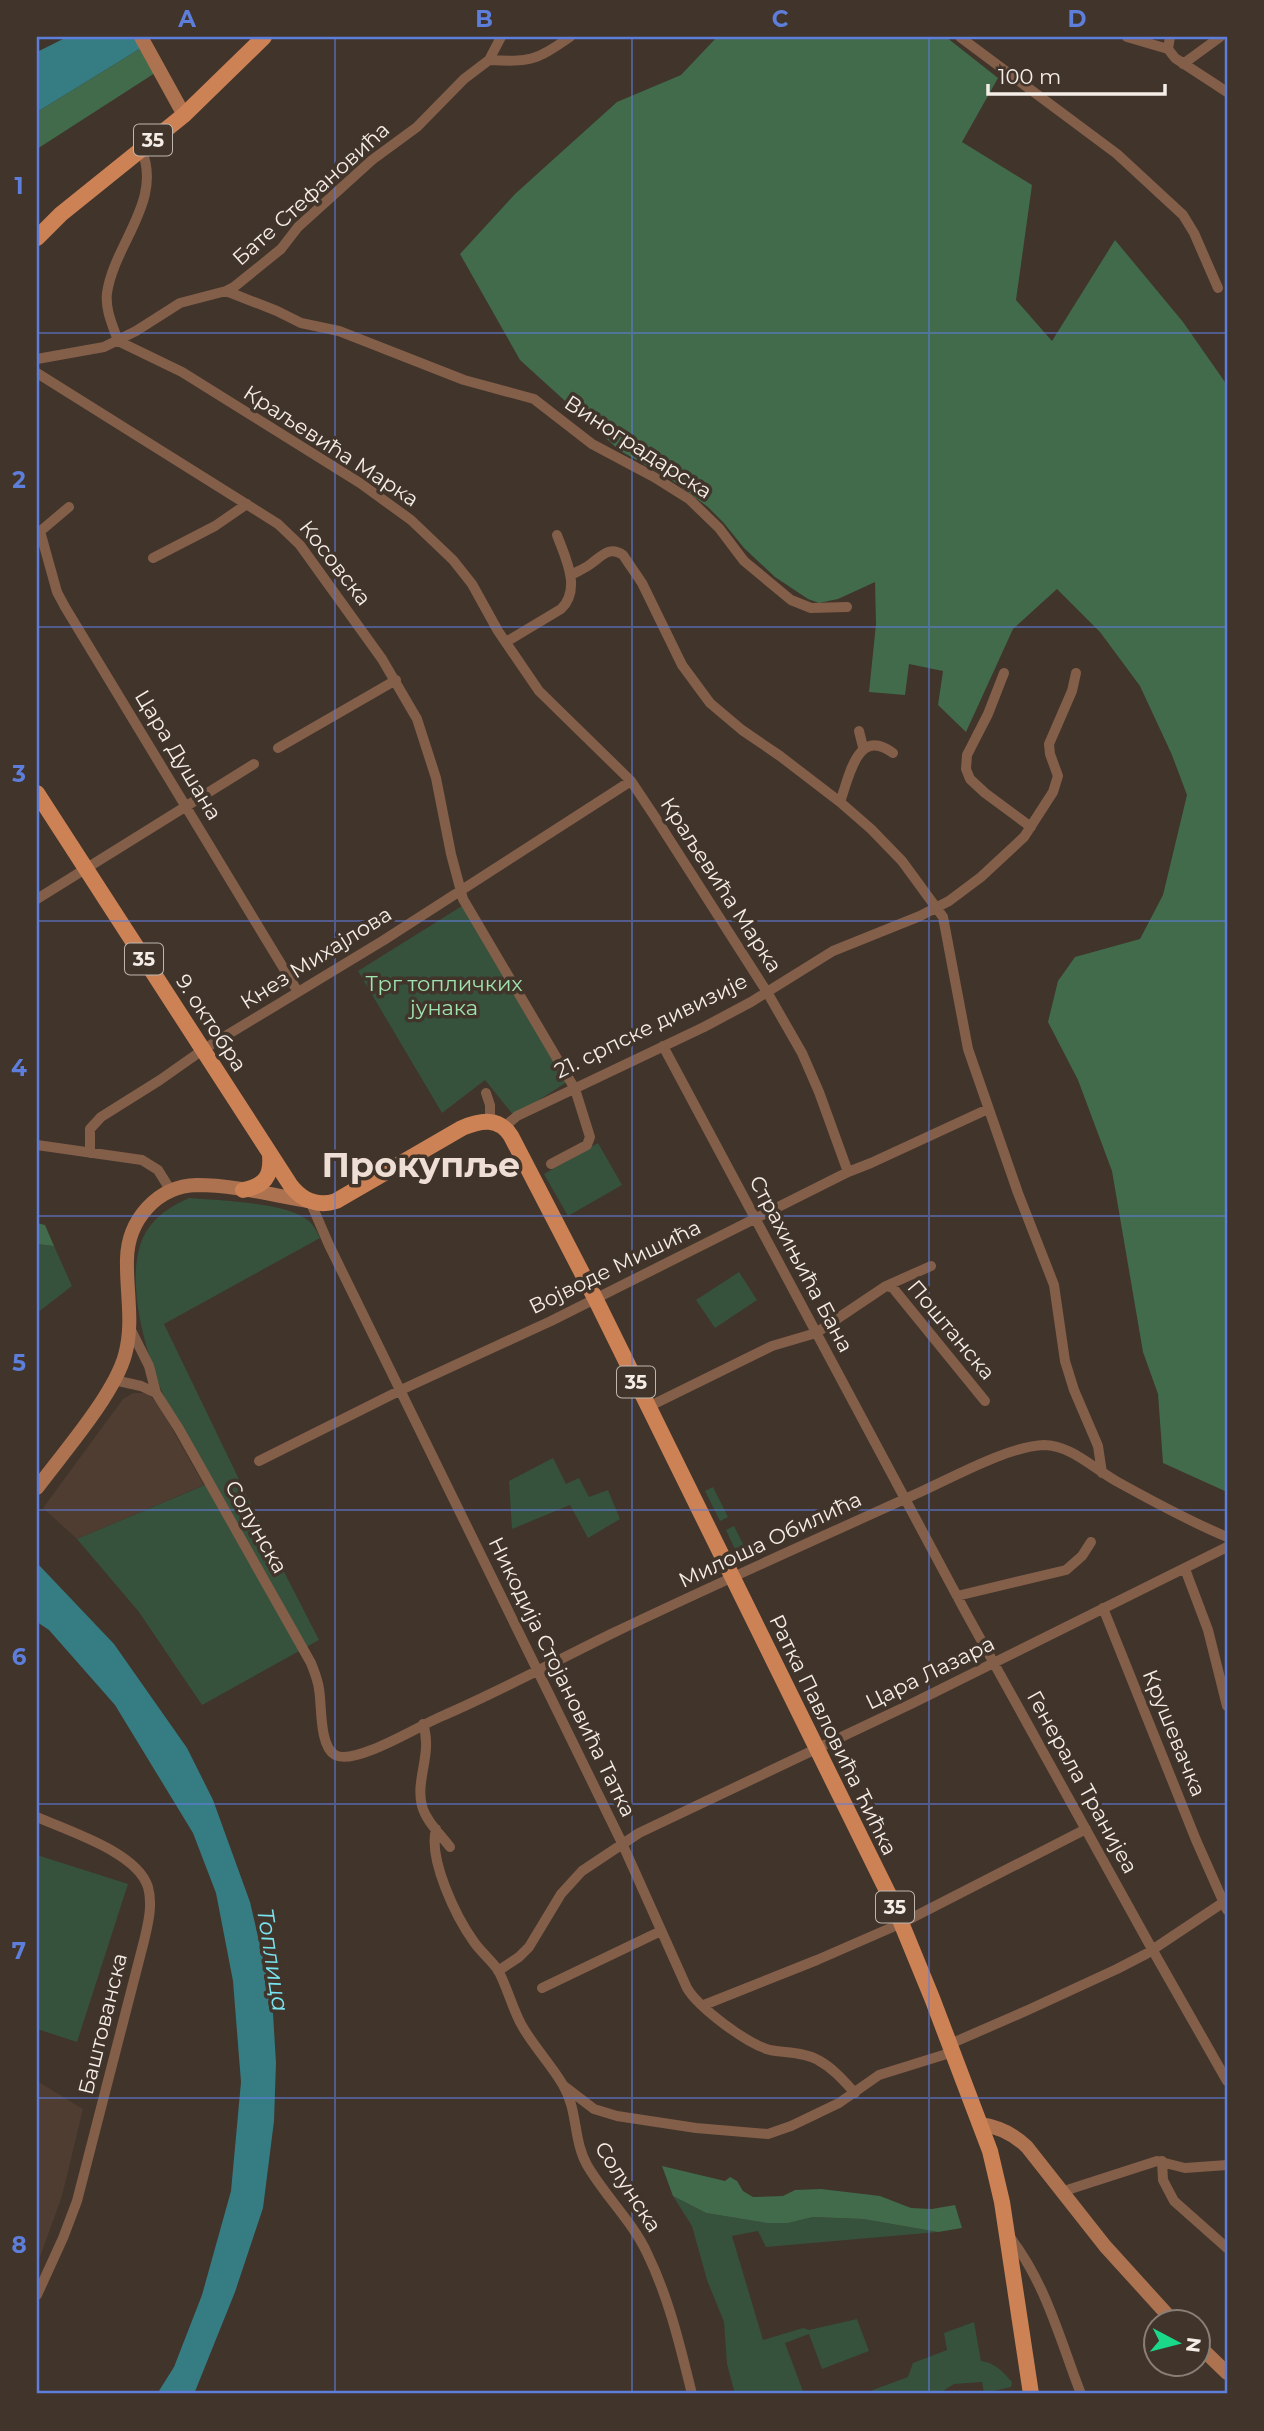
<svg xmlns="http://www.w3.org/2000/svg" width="1264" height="2431" font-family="Montserrat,sans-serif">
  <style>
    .built { fill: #4e3d30 }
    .green { fill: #36523c }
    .forest { fill: #416b4b }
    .water { fill: #367c83 }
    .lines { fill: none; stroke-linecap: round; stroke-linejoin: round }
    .street { stroke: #835e49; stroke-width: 10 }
    .secondary { stroke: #ad7250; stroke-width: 14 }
    .primary { stroke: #cd8255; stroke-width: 16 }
    .grid { fill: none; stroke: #5e7edc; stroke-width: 2; stroke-opacity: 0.55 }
    .labels { text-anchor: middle; stroke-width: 7; stroke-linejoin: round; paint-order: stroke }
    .shield { fill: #40342b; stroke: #bfb6af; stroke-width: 2 }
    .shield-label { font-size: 19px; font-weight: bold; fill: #f5ede7 }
    .street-label { font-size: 21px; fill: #f5ede7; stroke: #40342b }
    .park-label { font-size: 21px; fill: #9fe3ad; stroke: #40342b }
    .water-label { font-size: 23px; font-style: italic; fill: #79e4f0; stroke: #40342b }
    .town-label { font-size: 35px; font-weight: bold; fill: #eeded4; stroke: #40342b }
    .neatline { fill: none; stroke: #5e7edc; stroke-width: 2.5 }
    .grid-label { font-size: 23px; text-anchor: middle; font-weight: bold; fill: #5e7edc }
  </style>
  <rect width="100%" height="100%" fill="#40342b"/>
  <path class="built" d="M 133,1393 L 147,1393 L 158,1404 L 204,1485 L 77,1539 L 43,1508 L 123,1399 Z
    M 37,2081 L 83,2109 L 62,2196 L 37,2265 Z"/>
  <path class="green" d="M 462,906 L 567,1082 L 514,1116 L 485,1080 L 442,1113 L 358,971 Z
    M 598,1143 L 622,1185 L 568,1216 L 544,1174 Z
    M 189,1198 C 215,1200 283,1203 303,1217 C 312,1222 316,1229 320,1238 L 164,1324 L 279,1562 L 319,1640 L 202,1705 L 139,1612 L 77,1539 L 212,1482 C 195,1451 173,1420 160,1387 C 144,1346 120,1264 150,1226 C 161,1212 174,1205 189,1198 Z
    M 37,1244 L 54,1246 L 72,1286 L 37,1313 Z
    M 739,1272 L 757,1300 L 715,1328 L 696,1300 Z
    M 553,1458 L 566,1484 L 579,1478 L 589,1497 L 608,1490 L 620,1519 L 588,1538 L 570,1505 L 512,1529 L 509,1481 Z
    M 713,1487 L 728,1517 L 720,1521 L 705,1491 Z
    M 734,1526 L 749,1556 L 740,1560 L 726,1530 Z
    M 37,1855 L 128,1884 L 77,2042 L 37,2029 Z
    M 673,2196 L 706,2213 L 767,2223 L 788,2223 L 813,2217 L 863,2219 L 938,2232 L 766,2247 L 758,2231 L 732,2236 L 763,2340 L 803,2328 L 809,2330 L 857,2319 L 869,2351 L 822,2369 L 809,2334 L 785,2343 L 804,2394 L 735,2394 L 727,2364 L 724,2322 L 707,2280 L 692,2226 Z
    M 974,2322 L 981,2361 C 996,2363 1003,2372 1012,2382 L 1011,2387 L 984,2393 L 982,2382 L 954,2384 L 938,2394 L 862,2394 L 908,2377 L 913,2363 L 947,2350 L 944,2333 Z"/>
  <path class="forest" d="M 717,37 L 946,37 L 998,78 L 962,142 L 1032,185 L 1016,300 L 1052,341 L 1115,240 L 1183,322 L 1227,385 L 1227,1492 L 1163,1463 L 1158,1394 L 1143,1352 L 1112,1171 L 1078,1080 L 1048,1022 L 1058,981 L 1075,957 L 1140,939 L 1163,895 L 1187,795 L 1172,755 L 1140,686 L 1100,632 L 1057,589 L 1013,629 L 966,732 L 938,705 L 943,671 L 909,664 L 905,695 L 869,692 L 876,624 L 875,582 L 838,599 L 819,603 L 808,599 L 775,577 L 744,548 L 723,522 L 708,507 L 673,481 L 619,450 L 520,360 L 460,254 L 515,194 L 617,102 L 681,75 Z
    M 141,48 L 155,73 L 37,149 L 37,112 Z
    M 37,1223 L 45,1225 L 54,1246 L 37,1244 Z
    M 662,2166 L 725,2181 L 730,2177 L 737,2181 L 743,2191 L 753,2197 L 783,2196 L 795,2190 L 821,2189 L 880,2196 L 911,2208 L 932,2209 L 955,2205 L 962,2228 L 938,2232 L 863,2219 L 813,2217 L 788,2223 L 767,2223 L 706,2213 L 673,2196 Z"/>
  <path class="water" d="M 67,37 L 152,37 L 141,48 L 37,112 L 37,52 Z
    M 37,1563 L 114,1644 L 187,1748 L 213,1800 L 250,1902 L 272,1997 L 276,2063 L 274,2121 L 263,2208 L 235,2292 L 194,2394 L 157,2394 L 174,2367 L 202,2295 L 231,2191 L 241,2082 L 233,1981 L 216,1893 L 193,1833 L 115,1705 L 49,1630 L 37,1622 Z"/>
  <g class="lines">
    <path class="street" d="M 960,37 L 1117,154 L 1183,215 L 1194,233 L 1218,288
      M 1127,37 L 1168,49
      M 1170,37 L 1168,49 L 1175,58 L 1227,92
      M 489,60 C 531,62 535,61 570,37
      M 1183,64 L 1220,37
      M 141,149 C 164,200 114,244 107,293 C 105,310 113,326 118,341 L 182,372 L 360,483 L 411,520 L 453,560 L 472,584 L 498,631 L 539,691 L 631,781 L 655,817 L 767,992 L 802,1053 L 819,1092 L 848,1172
      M 226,291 L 277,311 L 301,323 L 339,331 L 464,380 L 534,399 L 592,444 L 654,477 L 689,499 L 719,528 L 744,561 L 791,600 L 811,608 L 847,607
      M 37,359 L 104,347 L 136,331 L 180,303 L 226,291 L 234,287 L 281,249 L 298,227 L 372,160 L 417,127 L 464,79 L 489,60 L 501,37
      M 37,373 L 278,524 L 300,545 L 382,659 L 417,719 L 436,778 L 451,854 L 463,899 L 575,1089 L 590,1137 L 587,1145 L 551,1164
      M 40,531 L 57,592 L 65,607 L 298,992
      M 37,534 L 69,507
      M 153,558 L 215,526 L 247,504
      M 571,575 C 578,571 586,568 592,563 C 603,555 610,546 623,555 L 642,583 L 682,665 L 710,703 L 742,730 L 780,756 L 840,802 L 871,829 L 902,861 L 943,917 L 968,1049 L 1018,1193 L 1054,1285 L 1065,1361 L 1074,1390 L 1098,1446 L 1102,1473
      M 506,642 L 561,609 C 582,589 565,557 557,535
      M 1004,673 L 988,714 L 967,755 L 966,769 L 970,779 L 985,793 L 1031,827
      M 859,731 L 863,747
      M 278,748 L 396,680
      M 840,802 C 849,778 857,726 893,753
      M 37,899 L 254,764
      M 663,1046 L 965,1611 L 1152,1949 L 1227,2081
      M 486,1093 L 490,1105 L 490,1121
      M 504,1127 L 517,1116 L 704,1027 L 751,1002 L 833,951 L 920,916 L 949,901 L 981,877 L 1024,837 L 1053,792 L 1058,776 L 1050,754 L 1049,744 L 1072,691 L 1076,673
      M 37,1145 L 142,1160 L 158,1170 L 171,1191
      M 90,1153 L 90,1129 L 101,1117 L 160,1080 L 204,1049 L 384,940 L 631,781
      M 310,1201 L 329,1245 L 622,1843 L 687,1988 C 698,2007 747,2044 770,2050 C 785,2053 804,2052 818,2060 C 833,2068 844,2081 855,2093
      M 886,1286 L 893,1288 L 985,1401
      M 130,1328 L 149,1366 L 156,1393 L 179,1429 L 311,1663 C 314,1671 318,1680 319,1689 C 322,1705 319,1746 335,1755 C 354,1766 419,1726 440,1717 C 498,1692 554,1662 611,1634 C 709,1587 808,1543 907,1498 C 943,1483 1006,1446 1044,1445 C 1070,1445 1093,1468 1116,1481 C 1152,1501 1189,1521 1227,1537
      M 114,1380 L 141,1386 L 156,1393
      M 648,1407 L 772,1346 L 816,1333 L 886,1286 L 931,1266
      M 259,1461 L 401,1390 L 551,1321 L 848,1172 L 871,1163 L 988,1109
      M 1185,1569 L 1208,1630 L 1227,1706
      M 957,1596 L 1066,1570 L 1082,1556 L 1091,1542
      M 1103,1608 L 1196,1840 L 1227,1910
      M 423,1724 C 433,1754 415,1779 422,1806 C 426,1821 441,1835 450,1847
      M 37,1817 C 68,1831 137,1852 148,1887 C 153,1905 148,1924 144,1941 L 77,2201 L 63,2238 L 37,2295
      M 436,1829 C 428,1859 456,1917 474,1942 C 481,1952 491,1960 498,1970 C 507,1987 512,2007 521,2024 C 533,2046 551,2064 563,2085 C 578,2110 573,2140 587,2165 C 605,2196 632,2221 647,2253 C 669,2298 680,2346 692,2394
      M 498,1971 L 519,1957 L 529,1947 L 561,1894 L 582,1871 L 639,1833 L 913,1703 L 1227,1547
      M 542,1988 L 661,1931
      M 704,2005 L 817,1960 L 902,1923 L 1086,1829
      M 950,2044 L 1028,2010 L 1117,1969 L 1146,1954 L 1224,1902
      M 564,2086 L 594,2109 L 617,2116 L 696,2128 L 768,2134 L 791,2126 L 839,2103 L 879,2075 L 953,2052
      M 1162,2161 L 1163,2180 L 1174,2201 L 1227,2248
      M 1061,2192 L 1157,2161 L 1185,2168 L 1227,2165
      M 1009,2236 C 1046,2283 1060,2340 1081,2394"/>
    <path class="secondary" d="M 141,37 L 184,115
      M 37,1488 C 63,1453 114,1395 125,1355 C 134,1323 126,1291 127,1259 C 128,1220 157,1186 197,1185 C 234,1185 272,1195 308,1201
      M 981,2124 C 999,2127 1014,2134 1027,2147 L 1105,2246 L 1174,2322
      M 1198,2345 L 1227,2373"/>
    <path class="primary" d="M 37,238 L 61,214 L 184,115 L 264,37
      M 37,793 L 291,1186 C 302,1200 318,1207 336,1201 L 462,1128 C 481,1120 499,1117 511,1136 L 595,1298 L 893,1903 L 932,1998 L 990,2151 L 1002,2202 L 1031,2394
      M 243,1190 C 264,1186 272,1177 270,1155"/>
  </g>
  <path class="grid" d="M 335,37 L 335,2394M 632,37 L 632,2394M 929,37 L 929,2394M 37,333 L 1227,333M 37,627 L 1227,627M 37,921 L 1227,921M 37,1216 L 1227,1216M 37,1510 L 1227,1510M 37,1804 L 1227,1804M 37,2098 L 1227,2098"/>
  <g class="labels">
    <g class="shield">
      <rect x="134" y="124.5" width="38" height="31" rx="5"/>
      <rect x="125" y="943.5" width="38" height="31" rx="5"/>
      <rect x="617" y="1366.5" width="38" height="31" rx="5"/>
      <rect x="876" y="1891.5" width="38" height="31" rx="5"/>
    </g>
    <g class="shield-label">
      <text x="153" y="147">35</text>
      <text x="144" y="966">35</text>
      <text x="636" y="1389">35</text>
      <text x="895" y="1914">35</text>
    </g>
    <g class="street-label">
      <text transform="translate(311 194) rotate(-42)" y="7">Бате Стефановића</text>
      <text transform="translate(331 446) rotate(33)" y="7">Краљевића Марка</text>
      <text transform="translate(638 447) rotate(33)" y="7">Виноградарска</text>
      <text transform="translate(335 563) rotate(52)" y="7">Косовска</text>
      <text transform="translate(178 755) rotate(59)" y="7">Цара Душана</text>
      <text transform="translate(721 885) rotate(57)" y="7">Краљевића Марка</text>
      <text transform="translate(316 958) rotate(-32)" y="7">Кнез Михајлова</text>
      <text transform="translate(211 1023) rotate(57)" y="7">9. октобра</text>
      <text transform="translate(651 1026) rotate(-26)" y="7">21. српске дивизије</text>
      <text transform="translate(801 1264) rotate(62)" y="7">Страхињића Бана</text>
      <text transform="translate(615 1267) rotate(-26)" y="7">Војводе Мишића</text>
      <text transform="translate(951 1330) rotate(50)" y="7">Поштанска</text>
      <text transform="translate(256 1527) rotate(60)" y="7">Солунска</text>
      <text transform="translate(770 1540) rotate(-25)" y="7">Милоша Обилића</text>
      <text transform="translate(930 1673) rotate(-26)" y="7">Цара Лазара</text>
      <text transform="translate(562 1677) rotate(64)" y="7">Никодија Стојановића Татка</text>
      <text transform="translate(1174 1733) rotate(68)" y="7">Крушевачка</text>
      <text transform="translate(833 1735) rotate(64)" y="7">Ратка Павловића Ћићка</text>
      <text transform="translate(1082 1782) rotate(61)" y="7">Генерала Транијеа</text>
      <text transform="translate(103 2024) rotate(-76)" y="7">Баштованска</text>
      <text transform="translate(628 2187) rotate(57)" y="7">Солунска</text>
    </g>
    <g class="park-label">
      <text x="444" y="991">Трг топличких<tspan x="444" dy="24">јунака</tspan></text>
    </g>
    <g class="water-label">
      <text transform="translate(273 1960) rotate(81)" y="8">Топлица</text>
    </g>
    <g class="town-label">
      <text x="421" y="1177">Прокупље</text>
    </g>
  </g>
  <rect width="1264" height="2431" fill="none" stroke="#40342b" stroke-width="77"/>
  <g transform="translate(1177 2343) rotate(97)"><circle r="33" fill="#40342b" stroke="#887e76" stroke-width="2"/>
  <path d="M0-5L12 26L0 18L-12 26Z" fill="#1ad988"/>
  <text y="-10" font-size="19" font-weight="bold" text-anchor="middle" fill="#f5ede7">N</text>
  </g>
  <path d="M988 84v10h177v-10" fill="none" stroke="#f5ede7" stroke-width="3.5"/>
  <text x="998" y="84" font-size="21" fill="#f5ede7" stroke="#40342b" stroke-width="5" paint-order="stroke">100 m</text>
  <rect x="38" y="38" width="1188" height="2354" class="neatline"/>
  <g class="grid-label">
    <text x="187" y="27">A</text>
    <text x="484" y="27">B</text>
    <text x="780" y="27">C</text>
    <text x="1077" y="27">D</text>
    <text x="19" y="194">1</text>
    <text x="19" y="488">2</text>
    <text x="19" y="782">3</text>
    <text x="19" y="1076">4</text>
    <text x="19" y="1371">5</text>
    <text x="19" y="1665">6</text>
    <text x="19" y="1959">7</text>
    <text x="19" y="2253">8</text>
  </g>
</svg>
